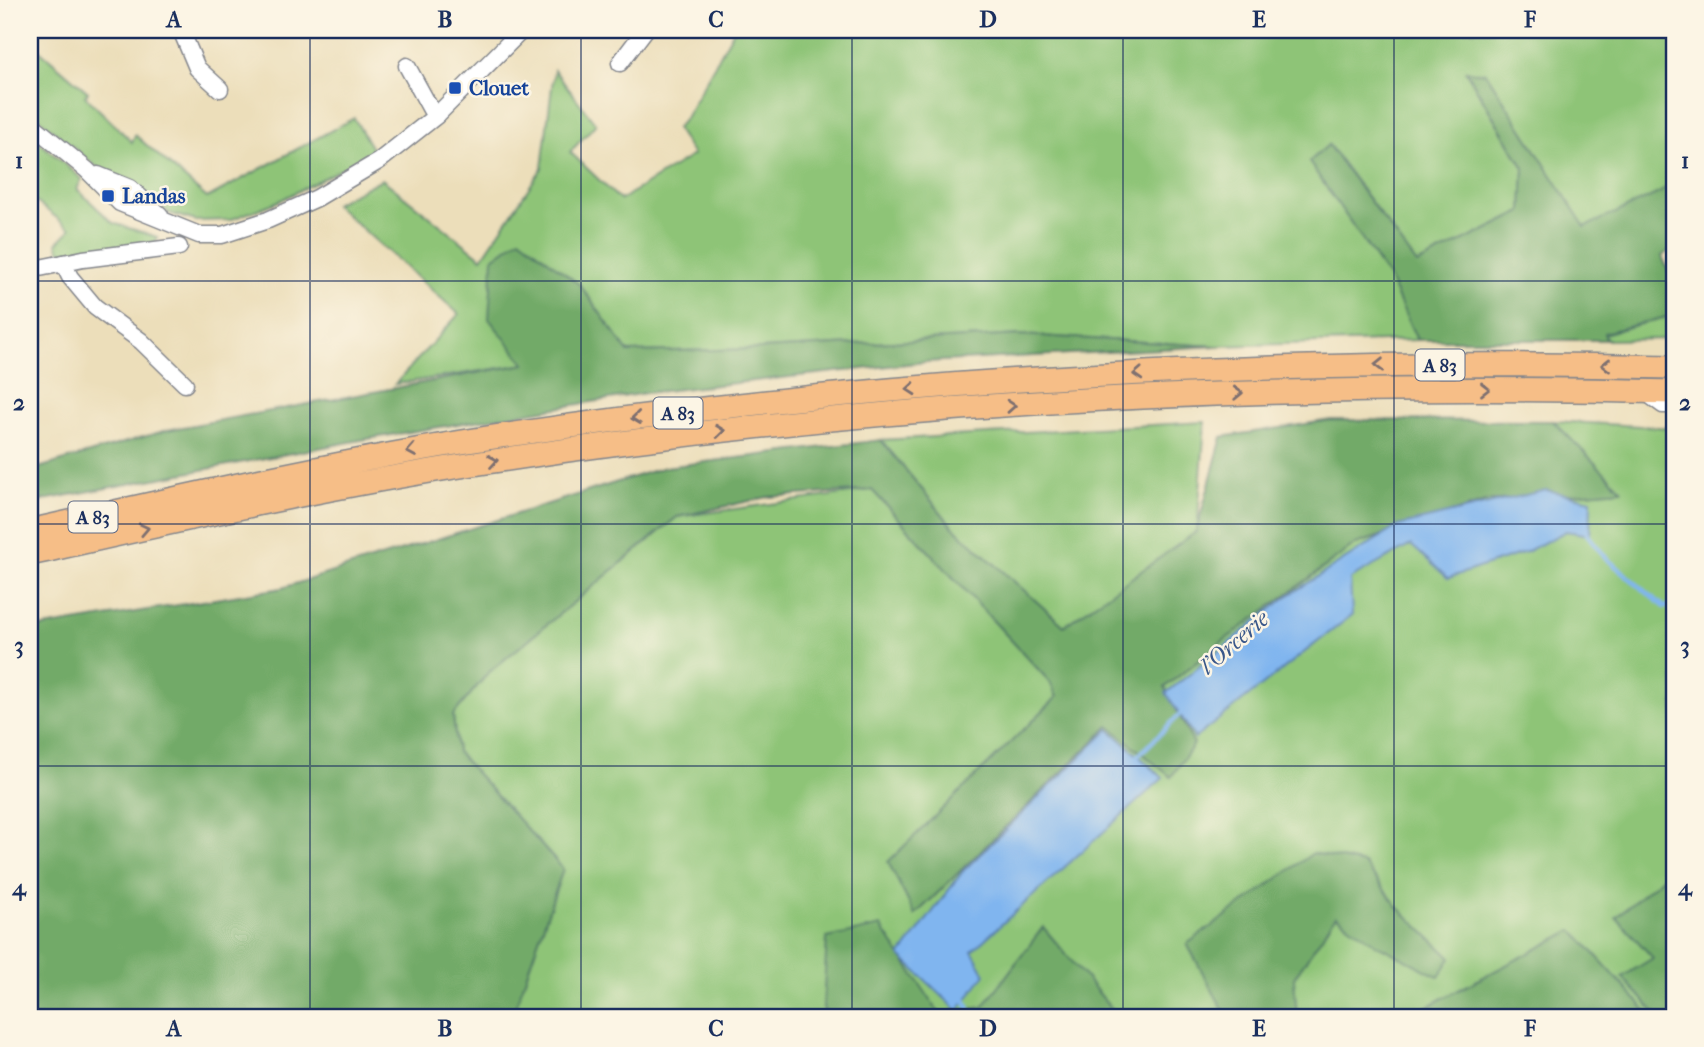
<svg xmlns="http://www.w3.org/2000/svg" width="1704" height="1047" font-family="'IM FELL French Canon',serif">
  <style>
    .green { fill: #8ec477; stroke: #547a6a; stroke-width: 2 }
    .forest { fill: #72aa68; stroke: #466c63; stroke-width: 2 }
    .water { fill: #80b5ef; stroke: #4e72a6; stroke-width: 2 }
    .lines { fill: none; stroke-linecap: round; stroke-linejoin: round }
    .stream { stroke: #80b5ef; stroke-width: 4.5 }
    .minor-casing { stroke: #84868c; stroke-width: 19 }
    .highway-casing { stroke: #84868c; stroke-width: 26 }
    .minor { stroke: #fff; stroke-width: 16 }
    .highway { stroke: #f6be87; stroke-width: 23 }
    .oneway { stroke: #7e6f70 }
    .grid { fill: none; stroke: #1b2f5e; stroke-width: 2; stroke-opacity: 0.55 }
    .transit-dot { fill: #1a4fb4; stroke: #fcf5e5; stroke-width: 2.5 }
    .labels { text-anchor: middle; stroke-width: 5; stroke-linejoin: round; paint-order: stroke }
    .shield { fill: #fcf5e5; stroke: #5e6a86; stroke-width: 2 }
    .shield-label { font-size: 19px; font-weight: bold; fill: #1b2f5e }
    .transit-label { font-size: 21px; font-weight: bold; fill: #164399; stroke: #fcf5e5; text-anchor: start }
    .water-label { font-size: 23px; font-style: italic; fill: #39578a; stroke: #fcf5e5 }
    .neatline { fill: none; stroke: #1b2f5e; stroke-width: 2.5 }
    .grid-label { font-size: 23px; text-anchor: middle; font-weight: bold; fill: #1b2f5e }
  </style>
  <rect width="100%" height="100%" fill="#fcf5e5"/>
  <filter id="ink" filterUnits="userSpaceOnUse"><feTurbulence type="fractalNoise" baseFrequency=".0143" numOctaves="2"/><feDisplacementMap in="SourceGraphic" scale="14" xChannelSelector="R" yChannelSelector="G"/><feConvolveMatrix kernelMatrix="1 2 1 2 8 2 1 2 1" color-interpolation-filters="sRGB"/></filter>
  <filter id="wash" filterUnits="userSpaceOnUse"><feTurbulence type="fractalNoise" baseFrequency=".00686" numOctaves="4" result="noise"/><feDisplacementMap in="SourceGraphic" scale="28" xChannelSelector="R" yChannelSelector="G"/><feGaussianBlur stdDeviation="1.57" result="paint"/><feColorMatrix in="noise" values="0 0 0 0 0 0 0 0 0 0 0 0 0 0 0 0 0 1.4 0 .05"/><feComposite in="paint" operator="in"/></filter>
  <g filter="url(#wash)">
    <rect width="100%" height="100%" fill="#ecdeba"/>
    <path class="green" d="M 734,30 L 1674,30 L 1674,182 L 1659,193 L 1585,228 L 1486,73 L 1466,72 L 1524,168 L 1522,212 L 1417,264 L 1329,145 L 1309,162 L 1389,278 L 1417,340 L 1216,346 L 1020,335 L 761,349 L 628,352 L 580,285 L 526,364 L 395,384 L 459,314 L 334,204 L 382,179 L 482,258 L 542,168 L 554,70 L 596,124 L 570,152 L 620,200 L 693,155 L 676,128 L 684,120 Z
      M 30,42 L 88,92 L 85,96 L 132,142 L 135,135 L 207,198 L 354,118 L 374,152 L 279,201 L 230,220 L 196,221 L 169,213 L 145,194 L 98,168 L 30,111 Z
      M 30,134 L 82,179 L 77,189 L 113,223 L 157,237 L 156,242 L 71,253 L 60,251 L 57,243 L 71,229 L 30,197 Z
      M 1674,315 L 1674,339 L 1606,340 L 1604,334 Z
      M 1553,421 L 1674,428 L 1674,1017 L 512,1017 L 563,869 L 457,752 L 453,715 L 488,673 L 677,517 L 872,490 L 1050,682 L 1057,697 L 889,862 L 915,915 L 1110,725 L 1171,777 L 1194,744 L 1164,688 L 1223,641 L 1356,544 L 1488,501 L 1621,490 Z
      M 1205,422 L 1197,532 L 1064,626 L 953,527 L 881,440 Z"/>
    <path class="forest" d="M 1466,71 L 1486,73 L 1585,227 L 1659,193 L 1674,182 L 1674,248 L 1662,256 L 1674,284 L 1674,315 L 1604,333 L 1606,340 L 1417,340 L 1389,278 L 1309,162 L 1328,145 L 1417,264 L 1522,212 L 1524,168 Z
      M 520,238 L 580,285 L 628,352 L 761,349 L 1021,335 L 1216,346 L 925,362 L 646,393 L 361,440 L 38,501 L 35,469 L 167,430 L 525,364 L 489,319 L 493,258 Z
      M 1331,420 L 1553,421 L 1622,490 L 1488,501 L 1356,544 L 1223,641 L 1165,687 L 1194,744 L 1171,777 L 1109,726 L 915,915 L 888,862 L 1057,697 L 1050,682 L 872,490 L 768,497 L 677,517 L 488,673 L 453,715 L 457,752 L 563,869 L 512,1017 L 30,1017 L 30,629 L 282,588 L 665,467 L 881,440 L 953,527 L 1064,626 L 1196,532 L 1222,437 Z
      M 1313,853 L 1364,864 L 1399,908 L 1451,958 L 1439,977 L 1377,945 L 1336,916 L 1294,978 L 1297,1017 L 1227,1017 L 1187,944 Z
      M 1674,868 L 1674,1017 L 1659,1017 L 1622,977 L 1653,958 L 1616,917 Z
      M 881,926 L 942,1017 L 826,1017 L 823,1007 L 827,938 Z
      M 1043,927 L 1119,1017 L 946,1017 L 944,1013 L 983,1007 Z
      M 1573,930 L 1652,1017 L 1407,1017 Z"/>
    <path class="water" d="M 1546,490 L 1591,500 L 1590,535 L 1566,531 L 1526,552 L 1448,578 L 1411,545 L 1350,579 L 1352,615 L 1195,738 L 1166,693 L 1289,595 L 1398,526 Z
      M 1109,729 L 1163,778 L 972,951 L 985,974 L 958,1011 L 900,956 L 963,871 Z"/>
    <g class="lines">
      <path class="stream" d="M 1587,534 L 1606,558 L 1664,607 L 1674,606
        M 1135,759 L 1183,711
        M 964,997 L 972,1017"/>
    </g>
  </g>
  <g filter="url(#ink)">
    <g class="lines">
      <defs>
        <path id="minor" d="M 181,30 L 197,68 L 220,89
          M 620,63 L 645,30
          M 407,66 L 435,117
          M 30,123 L 87,170 L 120,203 L 199,235 L 222,235 L 268,220 L 317,198 L 379,161 L 436,116 L 522,30
          M 98,175 L 130,188 L 160,215
          M 63,263 L 70,277 L 95,307 L 141,341 L 185,384
          M 30,270 L 83,259 L 179,247
          M 1644,391 L 1663,405 L 1674,405"/>
        <path id="highway" d="M 30,531 C 173,499 317,466 462,442 C 862,379 1270,357 1674,367
          M 30,554 C 181,520 333,485 487,462 C 879,401 1278,382 1674,392"/>
      </defs>
      <use href="#minor" class="minor-casing"/>
      <use href="#highway" class="highway-casing"/>
      <use href="#minor" class="minor"/>
      <use href="#highway" class="highway"/>
    </g>
    <defs><path id="oneway-chevron" d="M-2-3.5L2.5 0L-2 3.5" fill="none" stroke-width="1.6" stroke-linecap="round" stroke-linejoin="round" transform="scale(1.75)"/></defs>
    <g class="oneway">
      <use href="#oneway-chevron" transform="translate(1379 365) rotate(179)"/>
      <use href="#oneway-chevron" transform="translate(1606 365) rotate(-180)"/>
      <use href="#oneway-chevron" transform="translate(1138 374) rotate(177)"/>
      <use href="#oneway-chevron" transform="translate(911 389) rotate(175)"/>
      <use href="#oneway-chevron" transform="translate(1485 389)"/>
      <use href="#oneway-chevron" transform="translate(1238 393) rotate(-2)"/>
      <use href="#oneway-chevron" transform="translate(1011 406) rotate(-4)"/>
      <use href="#oneway-chevron" transform="translate(636 418) rotate(173)"/>
      <use href="#oneway-chevron" transform="translate(720 431) rotate(-6)"/>
      <use href="#oneway-chevron" transform="translate(411 451) rotate(170)"/>
      <use href="#oneway-chevron" transform="translate(493 461) rotate(-9)"/>
      <use href="#oneway-chevron" transform="translate(144 529) rotate(-12)"/>
    </g>
  </g>
  <path class="grid" d="M 310,30 L 310,1017M 581,30 L 581,1017M 852,30 L 852,1017M 1123,30 L 1123,1017M 1394,30 L 1394,1017M 30,281 L 1674,281M 30,524 L 1674,524M 30,766 L 1674,766"/>
  <g class="transit-dot">
    <rect x="448" y="81" width="14" height="14" rx="3.5"/>
    <rect x="101" y="189" width="14" height="14" rx="3.5"/>
  </g>
  <g class="labels">
    <g class="shield">
      <rect x="1415.5" y="349.5" width="49" height="31" rx="5"/>
      <rect x="653.5" y="397.5" width="49" height="31" rx="5"/>
      <rect x="68.5" y="501.5" width="49" height="31" rx="5"/>
    </g>
    <g class="shield-label">
      <text x="1440" y="372">A 83</text>
      <text x="678" y="420">A 83</text>
      <text x="93" y="524">A 83</text>
    </g>
    <g class="transit-label">
      <text x="469" y="95">Clouet</text>
      <text x="122" y="203">Landas</text>
    </g>
    <g class="water-label">
      <text transform="translate(1234 642) rotate(-41)" y="8">l'Orcerie</text>
    </g>
  </g>
  <rect width="1704" height="1047" fill="none" stroke="#fcf5e5" stroke-width="77"/>
  <rect x="38" y="38" width="1628" height="971" class="neatline"/>
  <g class="grid-label">
    <text x="174" y="27">A</text>
    <text x="445" y="27">B</text>
    <text x="716" y="27">C</text>
    <text x="988" y="27">D</text>
    <text x="1259" y="27">E</text>
    <text x="1530" y="27">F</text>
    <text x="19" y="168">1</text>
    <text x="1685" y="168">1</text>
    <text x="19" y="410">2</text>
    <text x="1685" y="410">2</text>
    <text x="19" y="653">3</text>
    <text x="1685" y="653">3</text>
    <text x="19" y="895">4</text>
    <text x="1685" y="895">4</text>
    <text x="174" y="1036">A</text>
    <text x="445" y="1036">B</text>
    <text x="716" y="1036">C</text>
    <text x="988" y="1036">D</text>
    <text x="1259" y="1036">E</text>
    <text x="1530" y="1036">F</text>
  </g>
</svg>
